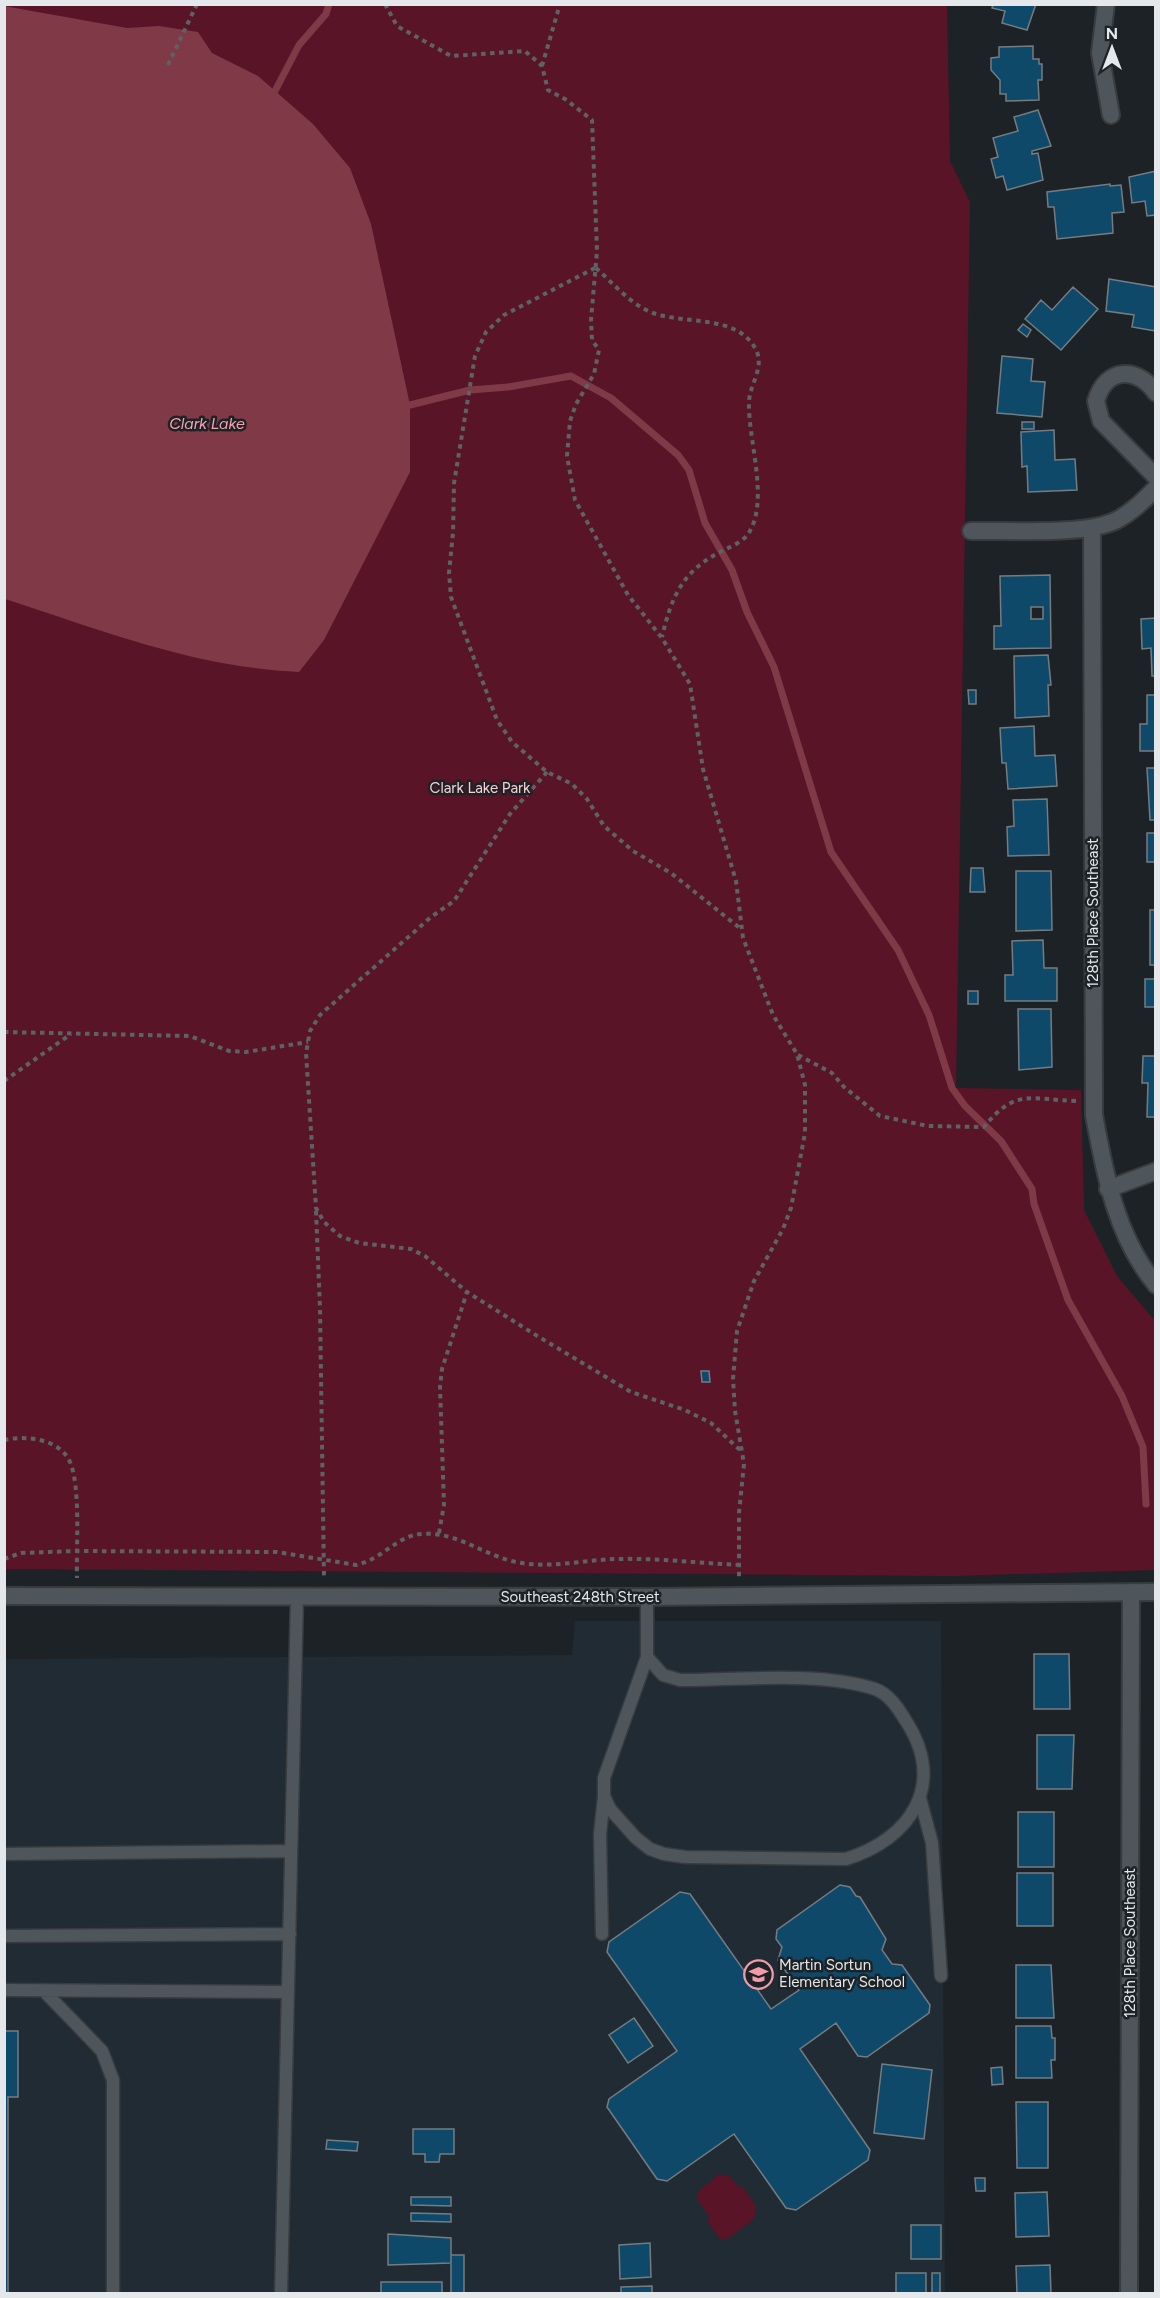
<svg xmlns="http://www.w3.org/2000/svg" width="1160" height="2298" font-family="Figtree,sans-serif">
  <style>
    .built { fill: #202b33 }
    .green { fill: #591527 }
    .water { fill: #803947 }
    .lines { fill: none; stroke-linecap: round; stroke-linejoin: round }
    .stream { stroke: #803947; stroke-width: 7 }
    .building { fill: #0f496a; stroke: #757c81; stroke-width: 1.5; fill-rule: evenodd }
    .service-casing { stroke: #383c3f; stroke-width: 15 }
    .minor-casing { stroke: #383c3f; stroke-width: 20 }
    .tertiary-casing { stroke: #383c3f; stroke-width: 20 }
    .path { stroke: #5d6265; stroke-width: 4; stroke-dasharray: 4.5 4.5; stroke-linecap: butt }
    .service { stroke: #4f565b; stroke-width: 12 }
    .minor { stroke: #4f565b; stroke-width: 16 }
    .tertiary { stroke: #4f565b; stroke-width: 16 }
    .labels { text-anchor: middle; stroke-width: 5; stroke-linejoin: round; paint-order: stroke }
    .park-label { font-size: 15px; fill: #fbced3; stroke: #1c2226 }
    .street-label { font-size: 15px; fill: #e4e8ea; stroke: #1c2226 }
    .poi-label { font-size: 15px; fill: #e4e8ea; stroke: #1c2226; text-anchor: start }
    .water-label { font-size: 16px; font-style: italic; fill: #faa3b1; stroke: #1c2226 }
  </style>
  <rect width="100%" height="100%" fill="#1c2226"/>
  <path class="built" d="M 575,1621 L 941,1621 L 945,2293 L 5,2293 L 4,1659 L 572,1655 Z"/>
  <path class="green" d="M 5,5 L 947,5 L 950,161 L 970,202 L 956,1088 L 1081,1090 L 1084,1210 L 1117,1276 L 1155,1321 L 1155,1570 L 955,1576 L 5,1569 Z
    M 719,2174 L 731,2177 L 737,2186 L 743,2187 L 756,2206 L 754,2219 L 726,2240 L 720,2239 L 708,2222 L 709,2216 L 697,2199 L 699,2191 Z"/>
  <path class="water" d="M 4,6 L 127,28 L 159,26 L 198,32 L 212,53 L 258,76 L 313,124 L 350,168 L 371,224 L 410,405 L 410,472 L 324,640 L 299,672 C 197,668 101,630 5,599 Z"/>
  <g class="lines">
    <path class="stream" d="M 275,91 L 299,45 L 326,14 L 329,4
      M 410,405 L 470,390 L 508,387 L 571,376 L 611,398 L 678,455 L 689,470 L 705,523 L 732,570 L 747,612 L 774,667 L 831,852 L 898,950 L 929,1015 L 952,1088 L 965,1106 L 1001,1141 L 1032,1189 L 1034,1204 L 1068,1300 L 1122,1396 L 1143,1447 L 1146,1504"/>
  </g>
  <path class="building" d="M 993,4 L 1036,4 L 1027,30 L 1002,23 L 1005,11 L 992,8 Z
    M 1033,46 L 1033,59 L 1039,59 L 1039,64 L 1042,64 L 1042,80 L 1038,80 L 1039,100 L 1006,101 L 1006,94 L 1000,94 L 1000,80 L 991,70 L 991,58 L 999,57 L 999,47 Z
    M 1038,110 L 1051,146 L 1032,151 L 1032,154 L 1038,153 L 1043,180 L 1007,190 L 1003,176 L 996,178 L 991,159 L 998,157 L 993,138 L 1018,131 L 1014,117 Z
    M 1156,171 L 1156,215 L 1147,216 L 1145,201 L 1132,203 L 1129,177 Z
    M 1110,184 L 1110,186 L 1121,185 L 1124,212 L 1112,213 L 1113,233 L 1057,239 L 1054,207 L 1048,207 L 1047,192 Z
    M 1109,279 L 1156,287 L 1156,331 L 1132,327 L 1134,315 L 1106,311 Z
    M 1073,287 L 1098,309 L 1061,350 L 1025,319 L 1041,300 L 1052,310 Z
    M 1023,324 L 1031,330 L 1027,337 L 1018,330 Z
    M 1002,356 L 1033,359 L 1031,381 L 1045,382 L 1042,417 L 997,413 Z
    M 1022,422 L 1034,422 L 1034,429 L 1022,429 Z
    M 1054,430 L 1055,460 L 1075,459 L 1077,490 L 1028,492 L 1027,466 L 1022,467 L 1021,432 Z
    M 1050,575 L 1051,648 L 994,649 L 994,626 L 1001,626 L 1000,576 ZM 1031,607 L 1043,607 L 1043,619 L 1031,619 Z
    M 1156,618 L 1156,676 L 1152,676 L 1151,648 L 1142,649 L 1141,619 Z
    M 1048,655 L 1051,685 L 1048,685 L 1049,716 L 1015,718 L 1014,656 Z
    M 968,690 L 976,690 L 976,704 L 969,704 Z
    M 1147,695 L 1156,695 L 1156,751 L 1140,751 L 1140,724 L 1147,724 Z
    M 1034,726 L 1035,756 L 1055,755 L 1057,786 L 1008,789 L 1006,763 L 1002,763 L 1000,728 Z
    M 1147,768 L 1156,768 L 1156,820 L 1150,820 Z
    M 1047,799 L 1049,855 L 1008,856 L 1007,827 L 1014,826 L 1013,800 Z
    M 1147,833 L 1156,833 L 1156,862 L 1147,862 Z
    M 971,868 L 983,868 L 985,892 L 970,892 Z
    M 1016,871 L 1051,871 L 1052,930 L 1016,931 Z
    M 1150,910 L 1156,910 L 1156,965 L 1150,965 Z
    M 1043,940 L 1044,968 L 1057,968 L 1057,1001 L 1005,1001 L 1005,975 L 1013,975 L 1012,941 Z
    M 1145,979 L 1156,979 L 1156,1007 L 1145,1007 Z
    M 968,991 L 978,991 L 978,1004 L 968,1004 Z
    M 1018,1009 L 1051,1009 L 1052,1067 L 1019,1070 Z
    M 1143,1056 L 1156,1056 L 1156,1117 L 1147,1117 L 1148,1083 L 1142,1083 Z
    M 701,1371 L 709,1371 L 710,1382 L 702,1382 Z
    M 1034,1654 L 1069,1654 L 1070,1709 L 1034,1709 Z
    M 1037,1735 L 1074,1735 L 1072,1789 L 1037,1789 Z
    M 1018,1812 L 1054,1812 L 1054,1867 L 1018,1867 Z
    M 1017,1873 L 1053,1873 L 1053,1926 L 1017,1926 Z
    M 840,1885 L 850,1887 L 856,1896 L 860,1897 L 886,1939 L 882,1950 L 892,1964 L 902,1965 L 930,2005 L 929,2013 L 867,2057 L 858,2056 L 836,2023 L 800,2049 L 870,2150 L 868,2160 L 796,2210 L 786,2208 L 734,2134 L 667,2181 L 657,2179 L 607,2107 L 609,2099 L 677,2051 L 607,1952 L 609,1942 L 680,1892 L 690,1894 L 771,2009 L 799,1990 L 778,1960 L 782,1947 L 776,1939 L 777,1930 Z
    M 1016,1965 L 1051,1965 L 1054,2018 L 1016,2018 Z
    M 634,2018 L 653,2046 L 628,2063 L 609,2035 Z
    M 1016,2026 L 1051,2026 L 1052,2038 L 1055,2038 L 1055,2060 L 1051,2060 L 1052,2078 L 1016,2078 Z
    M 4,2031 L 18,2031 L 18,2097 L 8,2097 L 8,2294 L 4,2294 Z
    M 882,2064 L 932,2070 L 924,2139 L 874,2133 Z
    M 1002,2067 L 1003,2084 L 992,2085 L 991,2068 Z
    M 1016,2102 L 1048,2102 L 1048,2168 L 1017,2168 Z
    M 413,2129 L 454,2129 L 454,2154 L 440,2154 L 439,2162 L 425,2162 L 425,2154 L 413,2154 Z
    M 327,2140 L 358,2142 L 357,2151 L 326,2149 Z
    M 975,2178 L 985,2178 L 985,2191 L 976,2191 Z
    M 1047,2192 L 1049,2236 L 1016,2237 L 1015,2193 Z
    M 411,2197 L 451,2197 L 451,2206 L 411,2205 Z
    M 411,2213 L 451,2214 L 451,2222 L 411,2221 Z
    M 911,2225 L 941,2225 L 941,2259 L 911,2259 Z
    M 388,2234 L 451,2238 L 451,2263 L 388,2265 Z
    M 650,2243 L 651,2277 L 620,2279 L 619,2245 Z
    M 451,2255 L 464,2255 L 464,2294 L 451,2294 Z
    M 1050,2265 L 1051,2294 L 1017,2294 L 1016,2266 Z
    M 896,2273 L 926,2273 L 926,2294 L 896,2294 Z
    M 932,2273 L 940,2273 L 940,2294 L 932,2294 Z
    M 381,2282 L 442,2282 L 442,2294 L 381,2294 Z
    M 652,2286 L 652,2294 L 621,2294 L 621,2287 Z"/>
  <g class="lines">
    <defs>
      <path id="service" d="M 647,1657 L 663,1675 L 680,1680 C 736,1680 822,1671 875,1689 C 889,1694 898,1708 906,1721 C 947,1784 911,1839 846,1859 L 685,1857 L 664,1854 L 650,1849 L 636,1838 L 610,1809 L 604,1796 L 604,1778 L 647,1657 L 647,1597
        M 920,1798 L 932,1843 L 941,1976
        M 4,1854 L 291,1851
        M 602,1934 L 600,1834 L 604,1797
        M 4,1936 L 290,1934
        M 4,1990 L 288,1992
        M 44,1991 L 102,2051 L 113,2080 L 113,2294
        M 281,2294 L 297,1597"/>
      <path id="minor" d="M 1106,4 L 1100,53 L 1111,115
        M 1156,393 C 1137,366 1106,367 1096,401 L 1101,421 L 1156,477
        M 1092,528 L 1094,1115 C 1105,1175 1116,1236 1156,1285
        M 971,531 C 1007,530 1086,536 1117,520 C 1132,512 1143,501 1156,488
        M 1108,1189 L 1156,1171
        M 1129,2294 L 1131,1592"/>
      <path id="tertiary" d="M 4,1596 L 647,1597 L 1156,1592"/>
    </defs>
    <use href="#service" class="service-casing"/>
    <use href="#minor" class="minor-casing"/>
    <use href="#tertiary" class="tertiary-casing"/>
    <path class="path" d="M 385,4 L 397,26 L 451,56 L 525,51 L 542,66 L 548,90 L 565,99 L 592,120 L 597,251 L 591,320 L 592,340 L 599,350 L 594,374 L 576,404 L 570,421 L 567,456 L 575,500 L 628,595 L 662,638 L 690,684 L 703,769 L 736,881 L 743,938 L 773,1015 L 797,1054 L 805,1085 L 805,1133 L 791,1208 L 783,1229 L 754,1281 L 737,1331 L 733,1379 L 735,1411 L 744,1464 L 739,1513 L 739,1577
      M 168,65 L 197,4
      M 542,66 L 560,4
      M 595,268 L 504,315 L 486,332 L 475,356 L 454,483 L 453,533 L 449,573 L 451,597 L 497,720 L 512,742 L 547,772 L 572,784 L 587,799 L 604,826 L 633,851 L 671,873 L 741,929
      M 596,268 C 613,283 631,305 653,313 C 681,323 722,317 745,336 C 751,341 756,348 758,355 C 762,372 749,386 749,403 C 748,440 770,502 748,534 C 742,543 727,548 718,553 C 681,573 671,599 662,637
      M 547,772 L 510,814 L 454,901 L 431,917 L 320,1015 L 310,1031 L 306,1053 L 316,1208 L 324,1222 L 340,1236 L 359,1243 L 411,1249 L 425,1256 L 467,1292 L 539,1337 L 631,1392 L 685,1410 L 711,1423 L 742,1452
      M 4,1032 L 190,1036 L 229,1051 L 246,1052 L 308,1042
      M 798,1055 L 832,1073 L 844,1087 L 880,1116 L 928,1126 L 984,1127 C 1016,1087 1032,1100 1077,1101
      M 4,1081 L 71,1034
      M 316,1211 L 320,1308 L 324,1578
      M 4,1440 C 26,1435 60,1439 70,1462 C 81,1488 76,1549 77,1578
      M 439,1533 L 444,1505 L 440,1387 L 442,1369 L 467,1292
      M 4,1559 L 21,1553 L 76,1551 L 277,1552 L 356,1565 C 383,1559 398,1535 421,1534 C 457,1531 482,1555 516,1562 C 548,1569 583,1560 616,1559 C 657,1558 698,1563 739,1565"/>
    <use href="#service" class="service"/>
    <use href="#minor" class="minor"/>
    <use href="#tertiary" class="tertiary"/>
  </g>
  <defs>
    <symbol id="school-ring" viewBox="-11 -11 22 22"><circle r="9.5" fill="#1c2226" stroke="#f39aa8" stroke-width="1.5"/><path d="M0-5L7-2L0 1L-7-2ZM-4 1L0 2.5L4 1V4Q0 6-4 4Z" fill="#f39aa8"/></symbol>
  </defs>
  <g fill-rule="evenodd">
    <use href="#school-ring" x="742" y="1958" width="33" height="33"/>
  </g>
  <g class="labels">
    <g class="park-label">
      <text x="480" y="793">Clark Lake Park</text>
    </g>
    <g class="street-label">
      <text transform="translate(1093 913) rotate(-90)" y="5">128th Place Southeast</text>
      <text x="580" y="1602">Southeast 248th Street</text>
      <text transform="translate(1130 1943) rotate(-90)" y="5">128th Place Southeast</text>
    </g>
    <g class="poi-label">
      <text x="779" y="1970">Martin Sortun<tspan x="779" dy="17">Elementary School</tspan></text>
    </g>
    <g class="water-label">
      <text x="207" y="429">Clark Lake</text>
    </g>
  </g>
  <rect width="1160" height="2298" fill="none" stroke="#e4e8ea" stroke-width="12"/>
  <g transform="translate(1112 48)" stroke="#1c2226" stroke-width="4.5" paint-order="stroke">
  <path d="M0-4.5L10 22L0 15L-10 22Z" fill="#e4e8ea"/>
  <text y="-9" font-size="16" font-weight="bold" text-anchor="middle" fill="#e4e8ea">N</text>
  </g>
</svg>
